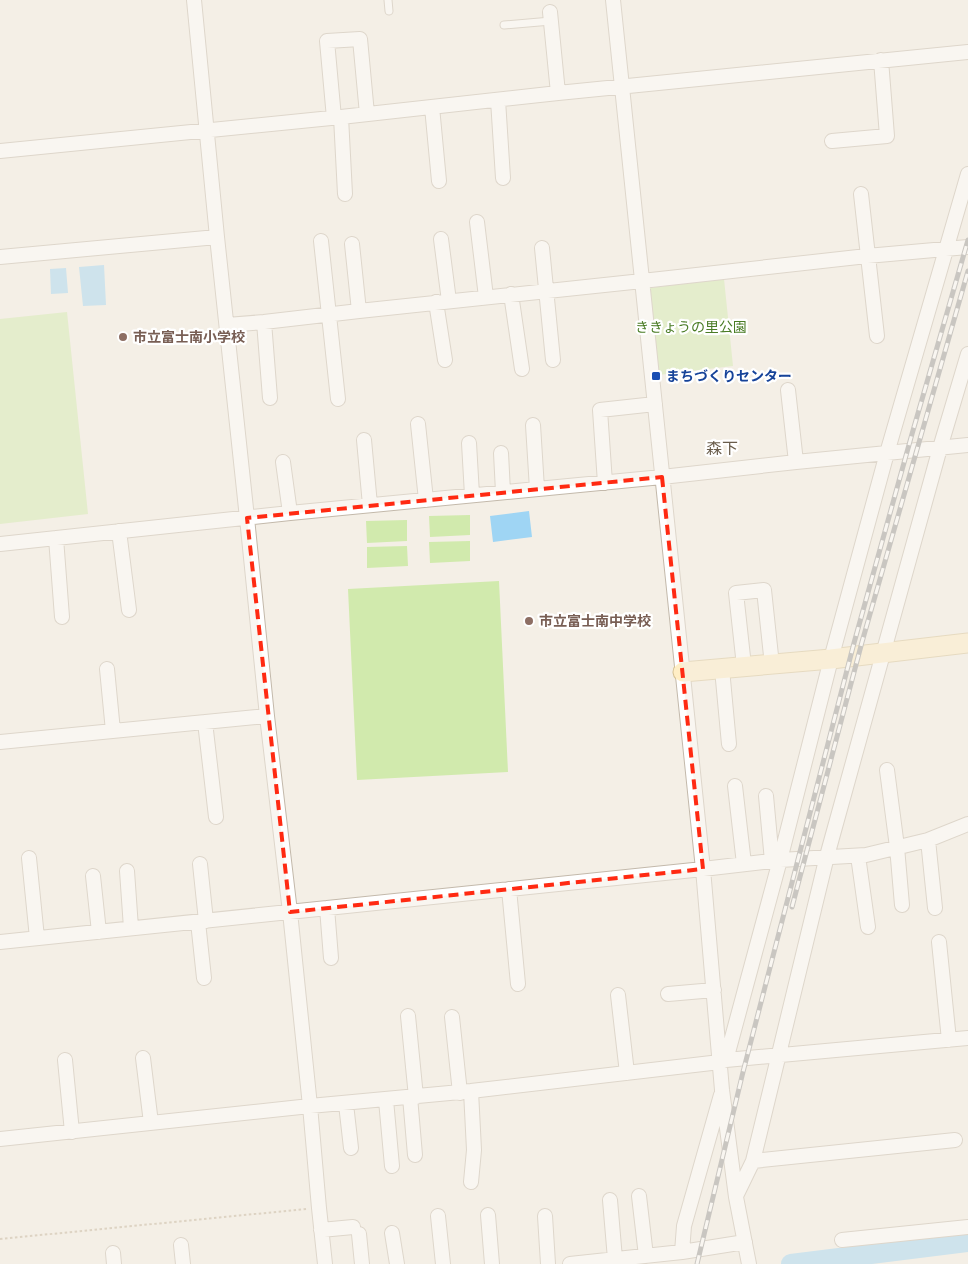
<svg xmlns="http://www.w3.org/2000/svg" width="968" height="1264" font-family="'Archivo Narrow','Noto Sans JP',sans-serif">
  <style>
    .green { fill: #d1eaad }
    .water { fill: #9fd5f4 }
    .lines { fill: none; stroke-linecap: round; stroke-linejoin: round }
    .river { stroke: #9fd5f4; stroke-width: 20 }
    .lane-casing { stroke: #c3b9ab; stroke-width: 9 }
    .street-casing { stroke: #c3b9ab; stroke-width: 16 }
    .secondary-casing { stroke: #d6c294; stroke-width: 21 }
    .path { stroke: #c2b299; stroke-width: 2; stroke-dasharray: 2.5 2.5; stroke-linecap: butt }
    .lane { stroke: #fff; stroke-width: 7 }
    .street { stroke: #fff; stroke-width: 14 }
    .secondary { stroke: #ffeec5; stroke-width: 19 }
    .rail-casing { stroke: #969696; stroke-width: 5 }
    .rail { stroke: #fff; stroke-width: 3; stroke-dasharray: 9; stroke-linecap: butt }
    .marked { fill: none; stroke: #ff2a12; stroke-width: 4; stroke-dasharray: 10 6; stroke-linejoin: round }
    .education-dot { fill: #8d6e63; stroke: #fff; stroke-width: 2 }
    .transit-dot { fill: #1a4fb4; stroke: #fff; stroke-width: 2 }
    .labels { text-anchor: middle; stroke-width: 4.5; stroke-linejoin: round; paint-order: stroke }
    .park-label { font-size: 14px; fill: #4a7c25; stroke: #fff }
    .education-label { font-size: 14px; font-weight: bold; fill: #785e54; stroke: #fff; text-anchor: start }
    .transit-label { font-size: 14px; font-weight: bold; fill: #164399; stroke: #fff; text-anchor: start }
    .quarter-label { font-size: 16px; fill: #6a5d4c; stroke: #fff }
  </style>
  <rect width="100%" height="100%" fill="#f4efe6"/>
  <path class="green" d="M 724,279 L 733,366 L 658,375 L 649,288 Z
    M 67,312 L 88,514 L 0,524 L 0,319 Z
    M 470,515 L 470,535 L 430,537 L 429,516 Z
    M 407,520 L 407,541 L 367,543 L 366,521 Z
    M 470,541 L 470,561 L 430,563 L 429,542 Z
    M 407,546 L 408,566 L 367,568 L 367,547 Z
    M 499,581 L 508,772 L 357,780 L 348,589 Z"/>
  <path class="water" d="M 104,265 L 106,305 L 83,306 L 79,267 Z
    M 66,268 L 68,293 L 51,294 L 50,269 Z
    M 529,511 L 532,537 L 493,542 L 490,516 Z"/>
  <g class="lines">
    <path class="river" d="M 791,1264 L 968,1242"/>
    <defs>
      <path id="lane" d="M 388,0 L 389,11
        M 504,25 L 551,21"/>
      <path id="street" d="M 194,0 L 217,237 L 247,518 L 267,716 L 290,912 L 310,1106 L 319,1208 L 325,1264
        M 613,0 L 703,869 L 722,1090 L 736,1197 L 749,1264
        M 550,12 L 558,93
        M 498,100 L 503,178
        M 432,107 L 439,181
        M 341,117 L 345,194
        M 334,118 L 327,41 L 360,39 L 367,114
        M 832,141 L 887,136 L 881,60
        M 0,151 L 341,117 L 558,93 L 968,52
        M 861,194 L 877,336
        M 477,222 L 486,297
        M 441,239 L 449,301
        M 321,241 L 338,399
        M 352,244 L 359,311
        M 542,248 L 553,360
        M 0,257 L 217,237
        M 511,294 L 522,369
        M 436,302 L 445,360
        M 264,322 L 270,398
        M 227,325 L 264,322 L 359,311 L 642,281 L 867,256 L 968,247
        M 788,390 L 796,462
        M 418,424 L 426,500
        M 533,425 L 537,489
        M 364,440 L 370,505
        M 469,443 L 472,495
        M 501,453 L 503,492
        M 283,462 L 290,513
        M 605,483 L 600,410 L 655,404
        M 119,531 L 129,610
        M 56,538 L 62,617
        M 0,544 L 290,513 L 662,477 L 796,462 L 968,445
        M 744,666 L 736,593 L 764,590 L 772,665
        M 107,669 L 113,731
        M 722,669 L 729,744
        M 205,722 L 216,817
        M 0,742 L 267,716
        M 887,770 L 897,847 L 902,905
        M 735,786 L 744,864
        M 766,796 L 772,861
        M 928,840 L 935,908
        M 858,856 L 868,927
        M 29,858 L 37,938
        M 200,864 L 206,921
        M 127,871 L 131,928
        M 93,876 L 99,932
        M 509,889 L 518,984
        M 327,908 L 331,958
        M 198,922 L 204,978
        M 0,942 L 703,869 L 780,860 L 866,855 L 928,840 L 968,824
        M 939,942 L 949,1040
        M 668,994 L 714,990
        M 618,995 L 627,1073
        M 408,1016 L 416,1097
        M 452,1017 L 460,1093
        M 143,1058 L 151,1123
        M 65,1060 L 72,1132
        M 726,1060 L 780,860 L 831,659 L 887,453 L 968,174
        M 471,1091 L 474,1150 L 471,1182
        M 410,1097 L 415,1155
        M 386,1100 L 392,1166
        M 346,1104 L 351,1148
        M 0,1139 L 310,1106 L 471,1091 L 720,1062 L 726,1060 L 968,1038
        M 753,1161 L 955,1140
        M 639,1196 L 646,1256
        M 736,1196 L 753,1161 L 827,856 L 940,448 L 968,354
        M 610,1200 L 615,1259
        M 488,1215 L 492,1264
        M 438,1216 L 443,1264
        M 545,1216 L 548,1264
        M 321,1230 L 353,1227
        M 392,1233 L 397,1264
        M 359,1234 L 362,1264
        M 842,1240 L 968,1227
        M 181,1245 L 183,1264
        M 682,1252 L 745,1242
        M 113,1253 L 114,1264
        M 570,1264 L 682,1252 L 684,1226 L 721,1095"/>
      <path id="secondary" d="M 683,672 L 831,659 L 968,643"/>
    </defs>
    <use href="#lane" class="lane-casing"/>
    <use href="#street" class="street-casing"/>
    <use href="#secondary" class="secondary-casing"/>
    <path class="path" d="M 0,1239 L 306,1209"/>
    <use href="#lane" class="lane"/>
    <use href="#street" class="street"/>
    <use href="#secondary" class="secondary"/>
    <defs>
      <path id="rail" d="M 792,907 L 862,642 L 968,271
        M 697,1264 L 743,1072 L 854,643 L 912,434 L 968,240"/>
    </defs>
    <use href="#rail" class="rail-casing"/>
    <use href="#rail" class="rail"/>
  </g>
  <path d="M0 0H968V1264H0ZM 662,477 L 703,869 L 290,912 L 247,518 Z" fill="#f4efe6" fill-opacity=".55" fill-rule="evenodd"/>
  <path class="marked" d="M 662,477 L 703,869 L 290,912 L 247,518 Z"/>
  <g class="education-dot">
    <circle cx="123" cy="337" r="5"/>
    <circle cx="529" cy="621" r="5"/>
  </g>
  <rect class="transit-dot" x="651" y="371" width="10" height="10" rx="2.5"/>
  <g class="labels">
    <g class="park-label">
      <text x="691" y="332">ききょうの里公園</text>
    </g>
    <g class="education-label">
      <text x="133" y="342">市立富士南小学校</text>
      <text x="539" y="626">市立富士南中学校</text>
    </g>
    <g class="transit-label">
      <text x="666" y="381">まちづくりセンター</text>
    </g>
    <g class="quarter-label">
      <text x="722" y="454">森下</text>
    </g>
  </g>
</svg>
